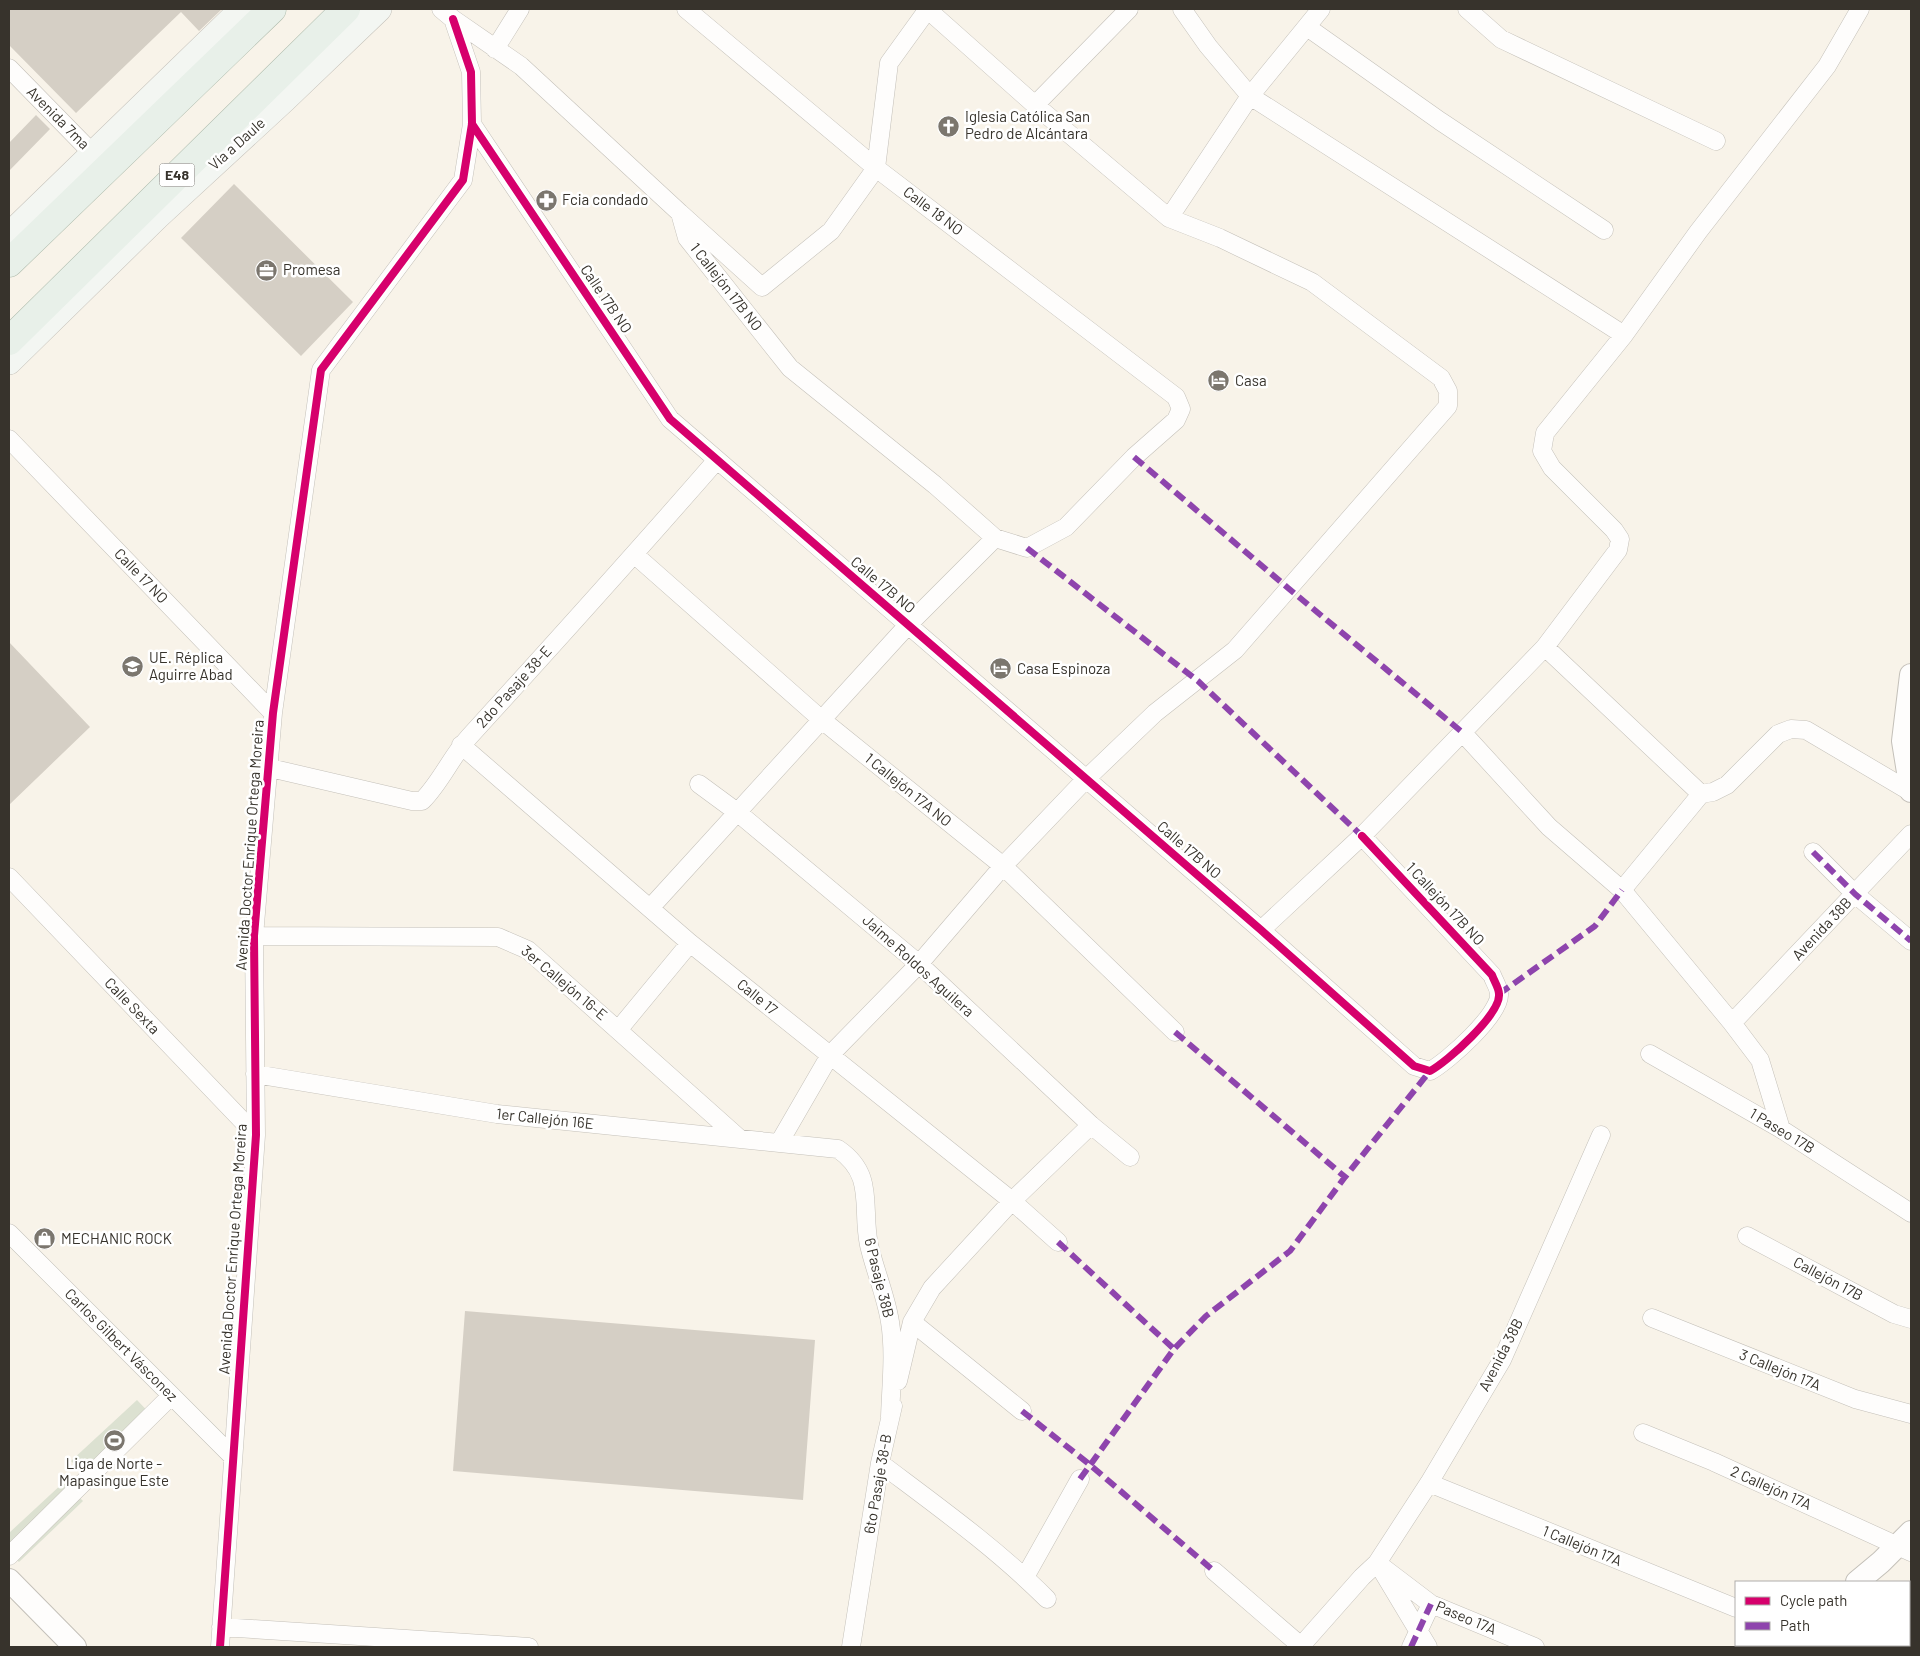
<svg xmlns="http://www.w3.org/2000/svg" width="1920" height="1656" font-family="Barlow,sans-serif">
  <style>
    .green { fill: #dce1d1 }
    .building { fill: #d5cfc5 }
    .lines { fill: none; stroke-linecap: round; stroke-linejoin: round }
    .minor-casing { stroke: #c4c0b9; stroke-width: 19 }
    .tertiary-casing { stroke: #c4c0b9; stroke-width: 24 }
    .secondary-casing { stroke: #c4c0b9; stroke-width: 26 }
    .primary-casing { stroke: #aebbac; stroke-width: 29 }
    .minor { stroke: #fefdfc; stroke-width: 18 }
    .tertiary { stroke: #fefdfc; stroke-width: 22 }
    .secondary { stroke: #f3f6f2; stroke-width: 25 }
    .primary { stroke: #e8f0e9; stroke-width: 28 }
    .quiet { stroke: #8e44ad; stroke-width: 6; stroke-dasharray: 12 6; stroke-linecap: butt }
    .cycleway-casing { stroke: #fff; stroke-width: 11 }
    .cycleway { stroke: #d6006c; stroke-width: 8 }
    .labels { text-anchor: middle; stroke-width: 5; stroke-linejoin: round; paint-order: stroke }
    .shield { fill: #fff; stroke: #73706b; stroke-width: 1 }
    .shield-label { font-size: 14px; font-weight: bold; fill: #37332c }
    .poi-label { font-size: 15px; fill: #37332c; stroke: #fff; text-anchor: start }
    .street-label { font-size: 15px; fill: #37332c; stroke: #fff }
  </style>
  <rect width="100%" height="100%" fill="#f8f3e9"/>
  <path class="green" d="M 137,1400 L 156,1420 L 91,1481 L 71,1461 Z
    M 64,1482 L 83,1501 L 19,1562 L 9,1553 L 9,1533 Z"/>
  <path class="building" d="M 9,9 L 222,9 L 199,31 L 181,12 L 76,113 L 9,45 Z
    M 36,115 L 50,129 L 9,171 L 9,143 Z
    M 234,184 L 353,302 L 301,356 L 181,238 Z
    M 9,642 L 90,727 L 9,805 Z
    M 465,1311 L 815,1340 L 803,1500 L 453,1471 Z"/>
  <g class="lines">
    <defs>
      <path id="minor" d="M 441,9 L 453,19 L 521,66 L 680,213 L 687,238 L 790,368 L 935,485 L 995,538 L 1027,548 L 1066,527 L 1134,457 L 1176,420 L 1181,409 L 1176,397 L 876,168 L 686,9
        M 927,9 L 1035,105 L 1129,9
        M 1182,9 L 1208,46 L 1250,96 L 1624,335
        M 1467,9 L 1501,39 L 1716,141
        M 1307,27 L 1440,121 L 1604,230
        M 495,49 L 520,9
        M 9,68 L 101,162
        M 472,124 L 670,419 L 1261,930 L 1414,1066 L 1430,1071 C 1447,1062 1501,1014 1499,994 C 1499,988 1494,981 1492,975 L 1362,836
        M 680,213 L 762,287 L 831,231 L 876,168 L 889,63 L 928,9
        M 1169,218 L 1250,96 L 1321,9
        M 9,439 L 273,713
        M 635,555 L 822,720 L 1003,866 L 1175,1032
        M 1545,647 L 1701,794
        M 1462,732 L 1549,827 L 1622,890 L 1732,1023 L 1760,1060 L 1781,1129
        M 461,745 L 690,943 L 1012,1201 L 1058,1242
        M 270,768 L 412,801 L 422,801 C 441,782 451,757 469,737 C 552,646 635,554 716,461
        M 699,784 L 737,812 L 919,964 L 1091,1125 L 1130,1157
        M 1813,852 L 1855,894 L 1911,941
        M 9,877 L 256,1135
        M 1622,890 L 1701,794 L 1713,792 L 1727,785 L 1778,734 L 1791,729 L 1806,730 L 1911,792
        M 651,907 L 908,625 L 995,538
        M 1261,930 L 1362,836 L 1545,647 L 1618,550 L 1620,539 L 1614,530 L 1552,468 L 1542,451 L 1545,433 L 1624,335 L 1698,232 L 1827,66 L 1860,9
        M 254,936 L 498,937 L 528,950 L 740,1139
        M 1732,1023 L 1911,834
        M 619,1029 L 690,943
        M 1650,1054 L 1781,1129 L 1911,1213
        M 255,1074 L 497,1114 L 838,1149 C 876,1175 861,1207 869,1245 C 875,1271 886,1296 890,1322 C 895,1353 891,1386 890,1417
        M 779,1143 L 830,1055 L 919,964 L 1003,866 L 1085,780 L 1155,713 L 1235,650 L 1448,406 L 1448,391 L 1441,378 L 1312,282 L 1220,238 L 1169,218 L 1035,105
        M 9,1233 L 233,1457
        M 1747,1236 L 1894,1314 L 1911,1319
        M 1652,1318 L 1855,1399 L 1911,1414
        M 912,1322 L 1022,1411
        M 898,1381 L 912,1322 L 932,1288 L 1012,1201 L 1091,1125
        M 1643,1433 L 1714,1462 L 1911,1552
        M 880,1463 C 937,1506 996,1548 1047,1599
        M 1429,1483 L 1736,1608
        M 9,1556 L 171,1396
        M 1377,1563 L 1431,1604 L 1535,1647
        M 1214,1571 L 1301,1646
        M 1383,1572 L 1428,1647
        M 1025,1577 L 1080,1479
        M 221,1627 L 529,1647
        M 1870,1645 L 1876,1647
        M 220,1647 L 256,1135 L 254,936 L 273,713 L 321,370 L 463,180 L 472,124 L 471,72 L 453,19
        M 851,1647 L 880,1463 L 893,1406
        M 1300,1647 L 1362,1577 L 1377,1563 L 1429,1483 L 1502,1360 L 1601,1135
        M 1411,1647 L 1431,1604"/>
      <path id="tertiary" d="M 1911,675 L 1903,741 L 1911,791
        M 9,1580 L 75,1647
        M 1857,1582 L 1881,1562 L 1911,1532
        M 1773,1647 L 1776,1645"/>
      <path id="secondary" d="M 9,235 L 242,9
        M 9,362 L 157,217 L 284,100 L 379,9"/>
      <path id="primary" d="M 9,263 L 272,9
        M 9,341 L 346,9"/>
    </defs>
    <use href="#minor" class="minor-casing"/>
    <use href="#tertiary" class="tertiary-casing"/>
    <use href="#secondary" class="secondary-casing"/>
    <use href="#primary" class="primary-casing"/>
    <use href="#minor" class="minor"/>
    <use href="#tertiary" class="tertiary"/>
    <use href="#secondary" class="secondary"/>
    <use href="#primary" class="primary"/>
    <path class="quiet" d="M 1134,457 L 1288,588 L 1462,732
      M 1027,548 L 1198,681 L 1362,836
      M 1813,852 L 1855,894 L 1911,941
      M 1499,994 L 1595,926 L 1622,890
      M 1175,1032 L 1345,1177
      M 1058,1242 L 1174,1349
      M 1022,1411 L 1089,1464 L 1214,1571
      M 1080,1479 L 1174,1349 L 1206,1316 L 1290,1251 L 1345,1177 L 1430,1071
      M 1411,1647 L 1431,1604"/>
    <defs>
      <path id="cycleway" d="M 472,124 L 670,419 L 1261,930 L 1414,1066 L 1430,1071 C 1447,1062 1501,1014 1499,994 C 1499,988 1494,981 1492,975 L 1362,836
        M 220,1647 L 256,1135 L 254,936 L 273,713 L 321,370 L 463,180 L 472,124 L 471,72 L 453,19"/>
    </defs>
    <use href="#cycleway" class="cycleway-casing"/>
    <use href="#cycleway" class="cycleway"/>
  </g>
  <defs>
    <symbol id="church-disc" viewBox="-11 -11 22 22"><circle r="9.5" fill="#7b766e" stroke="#fff"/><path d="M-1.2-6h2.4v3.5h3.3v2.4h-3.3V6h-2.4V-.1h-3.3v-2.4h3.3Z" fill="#fff"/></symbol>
    <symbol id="pharmacy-disc" viewBox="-11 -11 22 22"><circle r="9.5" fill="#7b766e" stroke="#fff"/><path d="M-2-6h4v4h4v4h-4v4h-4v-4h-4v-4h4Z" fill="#fff"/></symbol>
    <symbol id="office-disc" viewBox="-11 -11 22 22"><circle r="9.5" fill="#7b766e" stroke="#fff"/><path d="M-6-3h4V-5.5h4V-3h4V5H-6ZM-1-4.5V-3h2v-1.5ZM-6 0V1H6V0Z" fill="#fff"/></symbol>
    <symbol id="hotel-disc" viewBox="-11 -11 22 22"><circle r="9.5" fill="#7b766e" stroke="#fff"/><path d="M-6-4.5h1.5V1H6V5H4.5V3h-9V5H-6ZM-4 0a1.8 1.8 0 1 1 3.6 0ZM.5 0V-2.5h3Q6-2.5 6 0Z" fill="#fff"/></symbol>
    <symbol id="school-disc" viewBox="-11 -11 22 22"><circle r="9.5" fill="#7b766e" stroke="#fff"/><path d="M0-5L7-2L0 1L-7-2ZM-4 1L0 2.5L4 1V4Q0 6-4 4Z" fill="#fff"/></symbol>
    <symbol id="shop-disc" viewBox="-11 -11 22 22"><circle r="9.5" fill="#7b766e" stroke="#fff"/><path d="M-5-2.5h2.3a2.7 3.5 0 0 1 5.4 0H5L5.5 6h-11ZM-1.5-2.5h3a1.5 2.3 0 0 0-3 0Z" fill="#fff"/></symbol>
    <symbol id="stadium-disc" viewBox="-11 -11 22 22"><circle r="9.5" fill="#7b766e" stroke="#fff"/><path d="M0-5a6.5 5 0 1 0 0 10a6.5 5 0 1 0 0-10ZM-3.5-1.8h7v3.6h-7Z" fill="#fff"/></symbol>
  </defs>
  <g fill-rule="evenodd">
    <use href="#church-disc" x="936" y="114" width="25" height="25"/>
    <use href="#pharmacy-disc" x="534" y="188" width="25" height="25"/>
    <use href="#office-disc" x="254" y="258" width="25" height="25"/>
    <use href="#hotel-disc" x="1206" y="368" width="25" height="25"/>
    <use href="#school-disc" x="120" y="654" width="25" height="25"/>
    <use href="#hotel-disc" x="988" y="656" width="25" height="25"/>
    <use href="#shop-disc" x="32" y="1226" width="25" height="25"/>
    <use href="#stadium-disc" x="102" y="1428" width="25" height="25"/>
  </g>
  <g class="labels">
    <rect class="shield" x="159.5" y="163.5" width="35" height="23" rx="4"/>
    <g class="shield-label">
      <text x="177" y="180">E48</text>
    </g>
    <g class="poi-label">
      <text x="965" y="122">Iglesia Católica San<tspan x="965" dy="17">Pedro de Alcántara</tspan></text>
      <text x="562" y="205">Fcia condado</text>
      <text x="283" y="275">Promesa</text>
      <text x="1235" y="386">Casa</text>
      <text x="149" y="663">UE. Réplica<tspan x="149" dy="17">Aguirre Abad</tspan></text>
      <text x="1017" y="674">Casa Espinoza</text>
      <text x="61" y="1244">MECHANIC ROCK</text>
      <text x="114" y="1469" text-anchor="middle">Liga de Norte -<tspan x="114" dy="17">Mapasingue Este</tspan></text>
    </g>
    <g class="street-label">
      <text transform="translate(58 118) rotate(45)" y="5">Avenida 7ma</text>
      <text transform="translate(237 144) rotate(-42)" y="5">Vía a Daule</text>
      <text transform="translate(933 211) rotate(37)" y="5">Calle 18 NO</text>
      <text transform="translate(726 287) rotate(52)" y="5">1 Callejón 17B NO</text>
      <text transform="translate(606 299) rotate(56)" y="5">Calle 17B NO</text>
      <text transform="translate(141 576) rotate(46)" y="5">Calle 17 NO</text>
      <text transform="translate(883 585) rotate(40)" y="5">Calle 17B NO</text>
      <text transform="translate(514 687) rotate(-48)" y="5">2do Pasaje 38-E</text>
      <text transform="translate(908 790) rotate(39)" y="5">1 Callejón 17A NO</text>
      <text transform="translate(250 845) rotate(-86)" y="5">Avenida Doctor Enrique Ortega Moreira</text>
      <text transform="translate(1189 850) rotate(41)" y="5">Calle 17B NO</text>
      <text transform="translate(1445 904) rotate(47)" y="5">1 Callejón 17B NO</text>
      <text transform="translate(1822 929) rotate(-47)" y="5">Avenida 38B</text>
      <text transform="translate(918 966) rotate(42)" y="5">Jaime Roldos Aguilera</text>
      <text transform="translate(564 983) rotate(40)" y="5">3er Callejón 16-E</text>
      <text transform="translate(757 997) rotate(39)" y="5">Calle 17</text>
      <text transform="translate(132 1006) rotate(46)" y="5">Calle Sexta</text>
      <text transform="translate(545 1119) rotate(6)" y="5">1er Callejón 16E</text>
      <text transform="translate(1782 1131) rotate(31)" y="5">1 Paseo 17B</text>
      <text transform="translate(233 1249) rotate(-86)" y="5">Avenida Doctor Enrique Ortega Moreira</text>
      <text transform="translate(879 1278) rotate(76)" y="5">6 Pasaje 38B</text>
      <text transform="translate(1828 1279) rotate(28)" y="5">Callejón 17B</text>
      <text transform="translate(121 1345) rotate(45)" y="5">Carlos Gilbert Vásconez</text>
      <text transform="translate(1501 1355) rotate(-63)" y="5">Avenida 38B</text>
      <text transform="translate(1780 1370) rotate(22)" y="5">3 Callejón 17A</text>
      <text transform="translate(878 1484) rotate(-80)" y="5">6to Pasaje 38-B</text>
      <text transform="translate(1771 1488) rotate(24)" y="5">2 Callejón 17A</text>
      <text transform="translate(1582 1546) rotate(22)" y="5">1 Callejón 17A</text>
      <text transform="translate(1466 1618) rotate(23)" y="5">Paseo 17A</text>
    </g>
  </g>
  <rect width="1920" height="1656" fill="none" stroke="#37332c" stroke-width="20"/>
  <rect x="1735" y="1581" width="175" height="65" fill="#ffffff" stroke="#afadab"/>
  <rect x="1745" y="1597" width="25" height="8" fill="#d6006c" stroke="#afadab"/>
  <text x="1780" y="1606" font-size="15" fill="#37332c">Cycle path</text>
  <rect x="1745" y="1622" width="25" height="8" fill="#8e44ad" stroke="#afadab"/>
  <text x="1780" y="1631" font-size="15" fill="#37332c">Path</text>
</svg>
